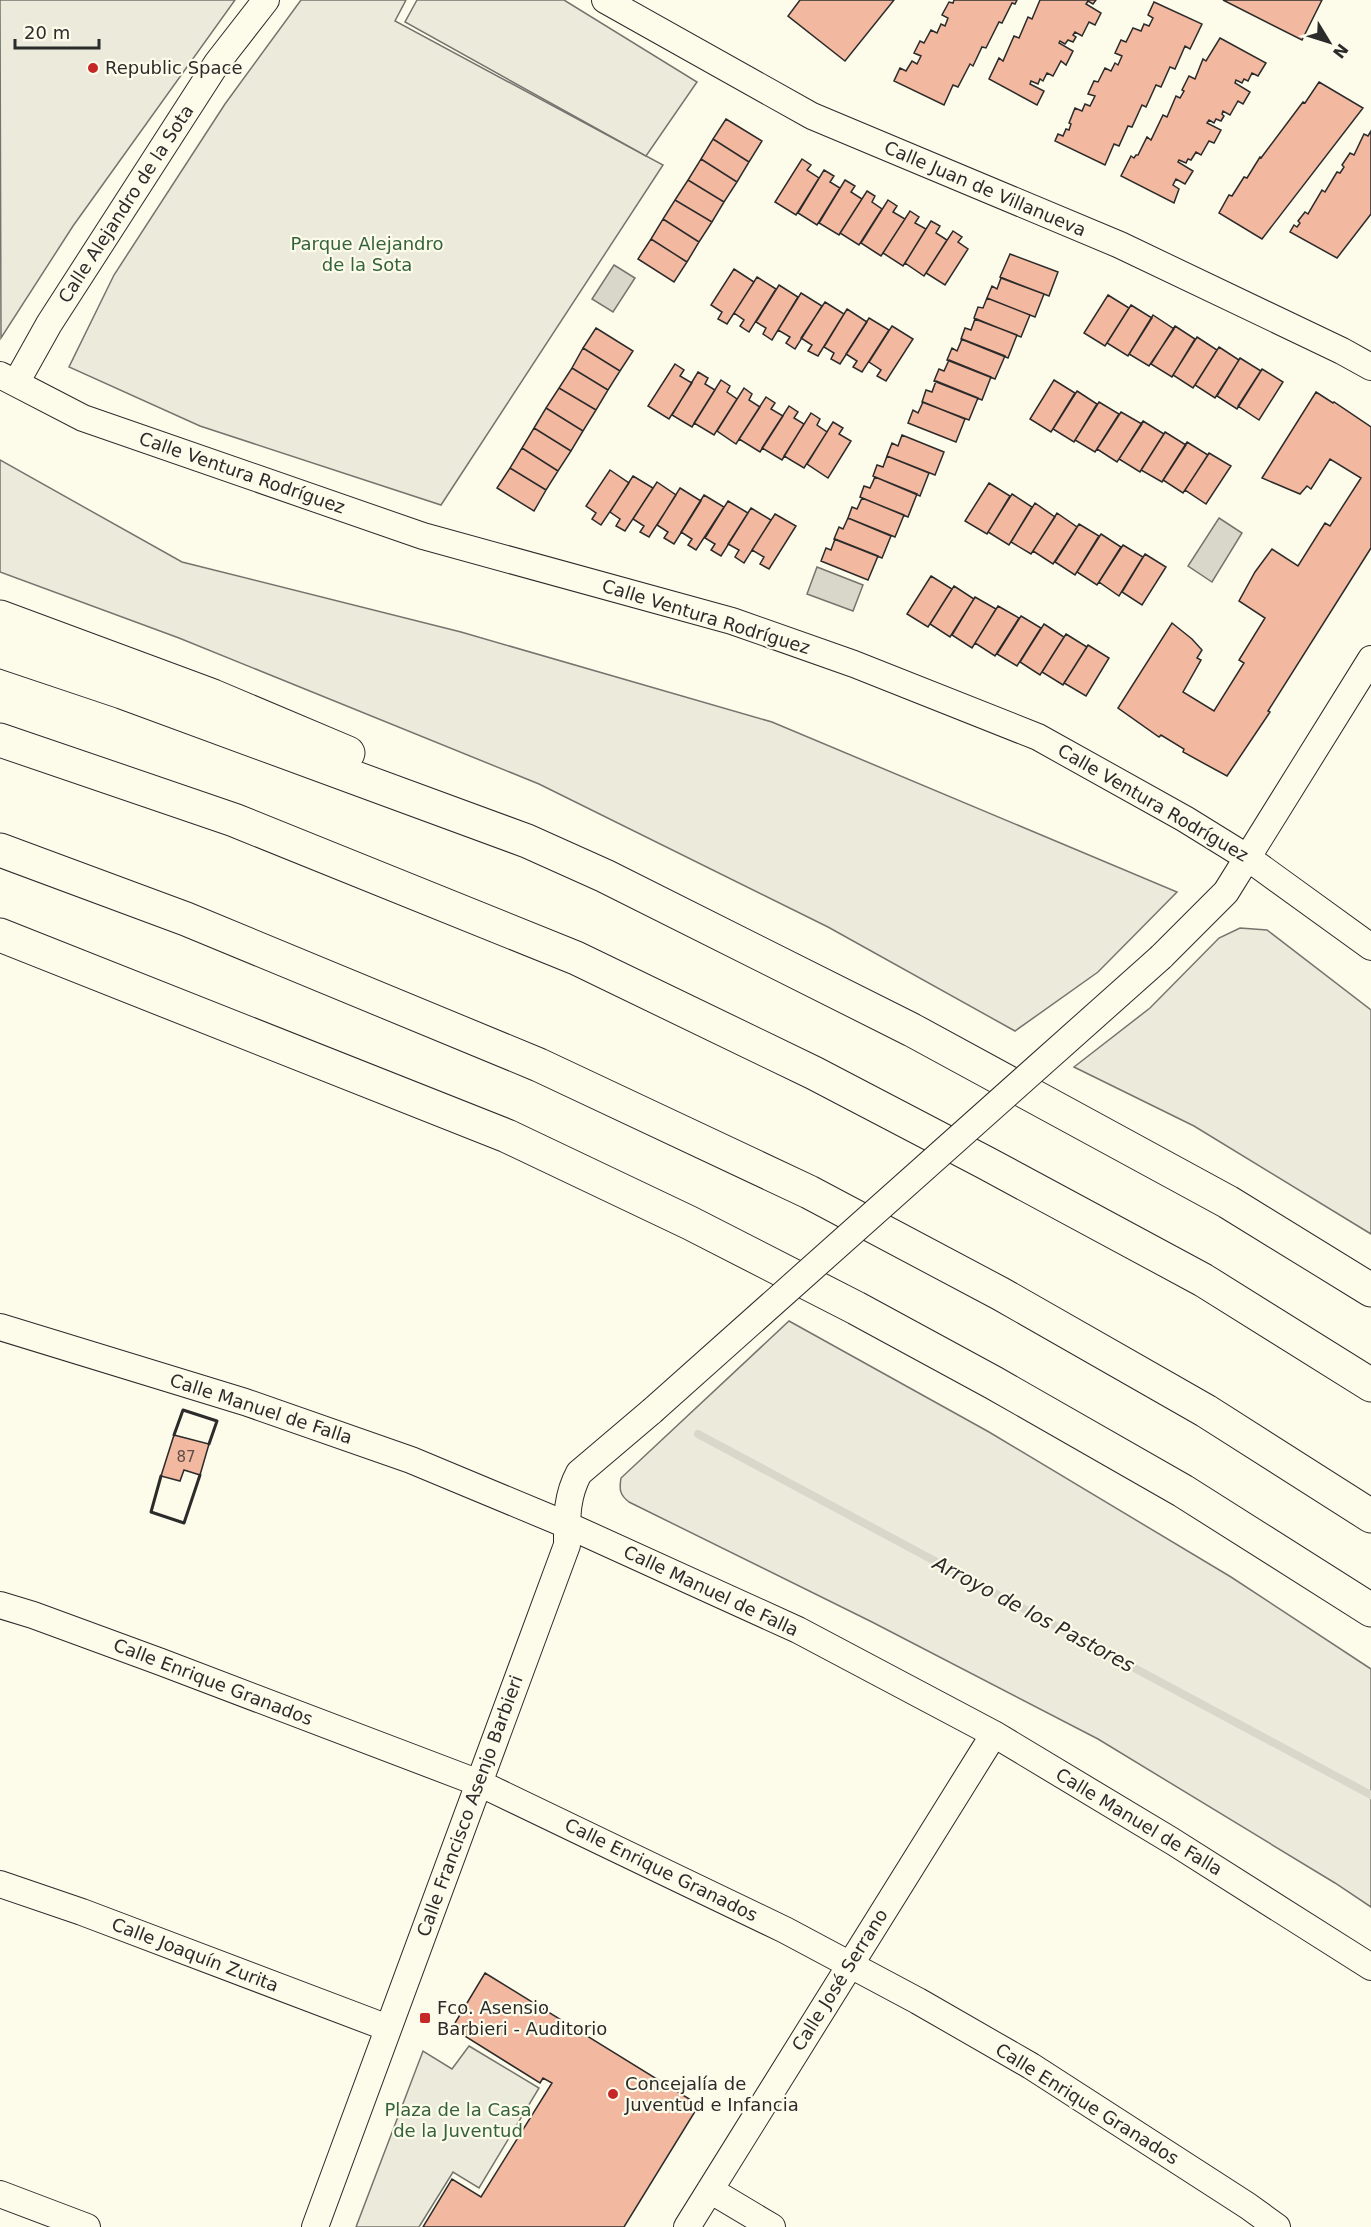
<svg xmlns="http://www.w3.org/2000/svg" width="1371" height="2227" font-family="'DejaVu Sans',sans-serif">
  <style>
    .green { fill: #ecebdb; stroke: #74746e; stroke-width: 1.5 }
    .parking { fill: #eceadb; stroke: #74746e; stroke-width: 1.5 }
    .water { fill: #d8d7c9; stroke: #74746e; stroke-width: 1.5 }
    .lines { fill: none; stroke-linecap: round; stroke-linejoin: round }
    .stream { stroke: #d8d7c9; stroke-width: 8 }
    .building { fill: #f2b8a0; stroke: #2b2b2b; stroke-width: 1.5 }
    .street-casing { stroke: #2b2b2b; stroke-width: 28 }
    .highway-casing { stroke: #2b2b2b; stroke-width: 35 }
    .street { stroke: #fdfbea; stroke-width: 26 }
    .highway { stroke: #fdfbea; stroke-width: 33 }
    .street-bridge-casing { stroke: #2b2b2b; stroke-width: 28; stroke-linecap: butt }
    .street-bridge { stroke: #fdfbea; stroke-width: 26 }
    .wall { stroke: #2b2b2b; stroke-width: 3 }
    .poi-dot { fill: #c62828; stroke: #fdfbea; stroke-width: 2 }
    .labels { text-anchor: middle; stroke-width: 4.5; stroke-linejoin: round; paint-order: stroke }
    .number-label { font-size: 15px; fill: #5d4e48 }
    .poi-label { font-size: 18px; fill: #2b2b2b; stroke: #fdfbea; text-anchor: start }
    .street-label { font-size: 18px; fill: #2b2b2b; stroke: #fdfbea }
    .park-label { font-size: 18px; fill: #34623c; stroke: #fdfbea }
    .water-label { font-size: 20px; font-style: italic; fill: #2b2b2b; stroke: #fdfbea }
  </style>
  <rect width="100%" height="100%" fill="#fdfbea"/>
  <path class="green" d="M 0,0 L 235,0 L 73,226 L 1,338 Z
    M 301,0 L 406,0 L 395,21 L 663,165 L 441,505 L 200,426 L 69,367 L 114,275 L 225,104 Z
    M 0,460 L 182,562 L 461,632 L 772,722 L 1177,892 L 1098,972 L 1015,1031 L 828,927 L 539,784 L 179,638 L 0,572 Z
    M 1240,928 L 1267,930 L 1371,1010 L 1371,1234 L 1194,1126 L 1074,1067 L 1150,1008 L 1219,938 Z
    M 789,1321 L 989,1432 L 1231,1577 L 1371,1669 L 1371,1907 L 1335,1883 L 1098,1739 L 872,1622 L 629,1502 C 620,1495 619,1490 621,1478 Z
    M 469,2046 L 539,2088 L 479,2188 L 453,2172 L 419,2227 L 356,2227 L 423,2051 L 452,2069 Z"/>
  <path class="parking" d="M 417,0 L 564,0 L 697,82 L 646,156 L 405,22 Z"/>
  <path class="water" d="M 614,265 L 635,278 L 613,312 L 592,299 Z
    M 1219,518 L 1242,533 L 1212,582 L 1188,566 Z
    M 817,567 L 863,585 L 853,611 L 807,594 Z"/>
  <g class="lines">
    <path class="stream" d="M 698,1434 L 1371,1795"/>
  </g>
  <path class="building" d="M 800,0 L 894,0 L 845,61 L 788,16 Z
    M 954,0 L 1017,0 L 1015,4 L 1012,3 L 1002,23 L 999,22 L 986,48 L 982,47 L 973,66 L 970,64 L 958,87 L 953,85 L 944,105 L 894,81 L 900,68 L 906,71 L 912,61 L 917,64 L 921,56 L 914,53 L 920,41 L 924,43 L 931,30 L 937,33 L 941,24 L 945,26 L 948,18 L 942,15 L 949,2 L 953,3 Z
    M 1040,0 L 1096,0 L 1093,4 L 1088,1 L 1086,4 L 1101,13 L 1095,25 L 1089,22 L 1082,36 L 1075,32 L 1073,35 L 1076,37 L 1073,42 L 1068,40 L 1065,44 L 1060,41 L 1059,43 L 1073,51 L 1066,65 L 1061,61 L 1053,76 L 1047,73 L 1043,81 L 1040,79 L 1038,84 L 1031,81 L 1030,84 L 1044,91 L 1037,105 L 989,79 L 999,58 L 1003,61 L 1014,36 L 1019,38 L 1028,17 L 1032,19 Z
    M 1223,0 L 1322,0 L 1302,40 Z
    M 1154,2 L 1202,24 L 1190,49 L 1185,46 L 1175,69 L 1170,67 L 1161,87 L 1156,85 L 1146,107 L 1142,105 L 1132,127 L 1128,126 L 1119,146 L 1114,144 L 1105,165 L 1055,141 L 1058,134 L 1063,136 L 1066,129 L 1069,130 L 1071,124 L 1069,123 L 1075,108 L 1082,111 L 1085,104 L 1090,106 L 1095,96 L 1088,94 L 1094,81 L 1098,82 L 1105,68 L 1111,71 L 1115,63 L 1118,65 L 1122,56 L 1115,53 L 1121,40 L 1126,42 L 1133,28 L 1141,31 L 1144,24 L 1149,26 L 1153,18 L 1148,15 Z
    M 1220,38 L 1266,63 L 1258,76 L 1252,73 L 1248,81 L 1244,79 L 1242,83 L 1236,80 L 1235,83 L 1250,92 L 1243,104 L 1238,101 L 1230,115 L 1223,111 L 1222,114 L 1224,116 L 1221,121 L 1216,119 L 1214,123 L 1209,120 L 1207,123 L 1221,130 L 1214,143 L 1209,141 L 1201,155 L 1196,152 L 1191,160 L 1188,159 L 1186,163 L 1179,160 L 1178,162 L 1193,171 L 1185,184 L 1176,179 L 1173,185 L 1179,189 L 1174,203 L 1121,176 L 1131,156 L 1134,158 L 1136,155 L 1138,155 L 1147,137 L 1151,140 L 1163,115 L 1167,117 L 1176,96 L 1180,98 L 1184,91 L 1182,90 L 1189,76 L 1195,79 L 1203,59 L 1206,61 Z
    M 1319,82 L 1363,108 L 1262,239 L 1219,213 L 1229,195 L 1232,196 L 1244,177 L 1247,178 L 1260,157 L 1261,158 L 1303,102 L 1305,103 Z
    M 726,119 L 762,141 L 749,162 L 713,139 Z
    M 1371,131 L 1371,214 L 1337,258 L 1290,232 L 1294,225 L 1297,227 L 1300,223 L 1298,221 L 1305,212 L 1308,214 L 1322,190 L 1325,192 L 1337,172 L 1340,173 L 1344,167 L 1342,165 L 1350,153 L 1354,155 L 1364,134 L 1368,136 Z
    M 713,139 L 749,162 L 737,182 L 701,159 Z
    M 701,159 L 737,182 L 724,202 L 688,180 Z
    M 802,159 L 811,165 L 807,170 L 819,178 L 796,215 L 775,202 Z
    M 824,170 L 834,176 L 830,182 L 840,188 L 817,225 L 798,213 Z
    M 688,180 L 724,202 L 712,222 L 675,200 Z
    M 845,180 L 855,186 L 851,192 L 862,199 L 839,235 L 819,223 Z
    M 867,191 L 875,196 L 872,202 L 882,209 L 859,245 L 840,233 Z
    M 675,200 L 712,222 L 699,242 L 663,219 Z
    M 888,200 L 897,206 L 893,212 L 905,219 L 881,256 L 861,243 Z
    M 910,211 L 919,217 L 915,223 L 926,229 L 903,266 L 883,253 Z
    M 663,219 L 699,242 L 687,262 L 651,239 Z
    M 931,221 L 940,226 L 936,233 L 947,240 L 924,276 L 905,263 Z
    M 953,231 L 962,237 L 958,242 L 968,249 L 945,285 L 926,273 Z
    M 651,239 L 687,262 L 674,282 L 638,259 Z
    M 1010,254 L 1058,272 L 1049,296 L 1000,277 Z
    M 734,269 L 754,282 L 727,324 L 718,319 L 722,312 L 711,305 Z
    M 757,277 L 776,289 L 749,332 L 740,326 L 744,320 L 734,313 Z
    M 1001,278 L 1044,294 L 1035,317 L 987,298 L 992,286 L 997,289 Z
    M 779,285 L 798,297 L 772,340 L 763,334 L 766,328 L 756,322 Z
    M 801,293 L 822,306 L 795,349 L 786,343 L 790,337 L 778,330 Z
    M 1108,295 L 1129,308 L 1105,346 L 1084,333 Z
    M 987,298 L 1030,315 L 1021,337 L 974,318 L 978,307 L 983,308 Z
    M 825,302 L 844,314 L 818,356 L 808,351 L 812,345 L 801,338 Z
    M 1131,305 L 1152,318 L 1128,356 L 1107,343 Z
    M 847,309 L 867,322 L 840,364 L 831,359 L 834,353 L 824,347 Z
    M 1153,315 L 1174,329 L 1149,366 L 1129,354 Z
    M 869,318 L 889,330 L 862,372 L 853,367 L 857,361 L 846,354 Z
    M 975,319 L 1017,335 L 1008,358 L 961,339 L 965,328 L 971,330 Z
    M 892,326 L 913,339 L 886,381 L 877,376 L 881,370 L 869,362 Z
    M 1175,326 L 1195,339 L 1172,377 L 1151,364 Z
    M 596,328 L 633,351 L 620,371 L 583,348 Z
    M 1197,337 L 1217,350 L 1193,388 L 1173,375 Z
    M 962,339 L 1005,356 L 995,379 L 947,360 L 952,348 L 957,351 Z
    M 1219,347 L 1239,360 L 1215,398 L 1195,385 Z
    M 583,348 L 620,371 L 608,390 L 572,368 Z
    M 1240,358 L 1261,371 L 1237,409 L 1217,396 Z
    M 949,360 L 991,377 L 982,400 L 934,381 L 939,369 L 944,371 Z
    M 675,364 L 684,370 L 680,376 L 692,383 L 669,419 L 648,406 Z
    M 572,368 L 608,390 L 596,410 L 559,388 Z
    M 1262,369 L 1283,382 L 1259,420 L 1238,406 Z
    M 698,372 L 708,378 L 705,384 L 715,390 L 692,427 L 672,415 Z
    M 721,380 L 730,386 L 727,392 L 737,399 L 714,435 L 694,423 Z
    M 1054,380 L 1075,393 L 1051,432 L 1030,419 Z
    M 936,381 L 978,398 L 969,420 L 922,402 L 926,390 L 932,392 Z
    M 559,388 L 596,410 L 583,431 L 546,408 Z
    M 744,388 L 752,394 L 749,400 L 760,407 L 736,444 L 717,431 Z
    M 1077,391 L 1097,404 L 1074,442 L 1053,429 Z
    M 1316,392 L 1333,403 L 1334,402 L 1371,427 L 1371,548 L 1268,711 L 1270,712 L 1227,776 L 1183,752 L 1184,749 L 1161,735 L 1159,737 L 1118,708 L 1172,623 L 1192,639 L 1202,650 L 1197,658 L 1201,660 L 1183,692 L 1214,711 L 1244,663 L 1239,660 L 1265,618 L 1239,601 L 1255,572 L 1272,549 L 1298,566 L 1325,523 L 1330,526 L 1361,478 L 1330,459 L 1311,489 L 1307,486 L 1300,494 L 1262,478 Z
    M 766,397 L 775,403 L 771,409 L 783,416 L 760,452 L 739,439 Z
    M 923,402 L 965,419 L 956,442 L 908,423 L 913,410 L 918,413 Z
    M 1099,402 L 1119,414 L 1095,452 L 1075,440 Z
    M 789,406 L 798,412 L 794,418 L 804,424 L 782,460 L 762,448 Z
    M 546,408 L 583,431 L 571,451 L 534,428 Z
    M 1121,412 L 1142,424 L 1117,462 L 1097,449 Z
    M 811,413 L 820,419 L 817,425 L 827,432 L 804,468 L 784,456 Z
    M 1143,421 L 1164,434 L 1140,472 L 1119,459 Z
    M 833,422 L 843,428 L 839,434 L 851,441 L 828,478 L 807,464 Z
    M 534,428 L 571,451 L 558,471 L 522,448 Z
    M 1165,432 L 1186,445 L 1162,482 L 1141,470 Z
    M 902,435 L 944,452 L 935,475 L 887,456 L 892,443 L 898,446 Z
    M 1187,442 L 1208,455 L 1183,493 L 1163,480 Z
    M 522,448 L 558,471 L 546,490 L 510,468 Z
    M 1209,453 L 1231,466 L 1206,504 L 1185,490 Z
    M 887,456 L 929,473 L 920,496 L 873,476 L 877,465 L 883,467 Z
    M 510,468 L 546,490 L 534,511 L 497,488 Z
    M 610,470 L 629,483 L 601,525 L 592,519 L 596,513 L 586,506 Z
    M 633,476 L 653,488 L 625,531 L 616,526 L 620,519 L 610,512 Z
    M 875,477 L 917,494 L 908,517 L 860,497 L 864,486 L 870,488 Z
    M 657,482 L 676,495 L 649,537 L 640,532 L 644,526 L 633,519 Z
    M 989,483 L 1010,496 L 987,534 L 965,521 Z
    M 680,488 L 701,501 L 674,544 L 664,538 L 668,532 L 657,525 Z
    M 1012,494 L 1032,507 L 1009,545 L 988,532 Z
    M 704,495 L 724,507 L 696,550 L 688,545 L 692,539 L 681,532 Z
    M 862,498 L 904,515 L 895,537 L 848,518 L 852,507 L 857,509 Z
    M 728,501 L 748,513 L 721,556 L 711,550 L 715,544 L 705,538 Z
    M 1035,503 L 1055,517 L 1031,554 L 1011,542 Z
    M 751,508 L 771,520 L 744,563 L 735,557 L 739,550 L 728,544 Z
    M 1057,513 L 1077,527 L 1053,564 L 1033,551 Z
    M 775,514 L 796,526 L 769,569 L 760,564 L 764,557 L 752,550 Z
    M 848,518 L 891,536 L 882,558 L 834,539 L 839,527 L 843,529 Z
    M 1079,524 L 1099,536 L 1075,575 L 1055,562 Z
    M 1101,534 L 1121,547 L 1097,585 L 1077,572 Z
    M 835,539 L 878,556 L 868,580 L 821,561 L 826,548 L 831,550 Z
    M 1123,545 L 1143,557 L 1119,596 L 1099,582 Z
    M 1145,554 L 1166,567 L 1142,605 L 1122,592 Z
    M 931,576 L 952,589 L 928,627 L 907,614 Z
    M 954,586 L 974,599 L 950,637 L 930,624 Z
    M 975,597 L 996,609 L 972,648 L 952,635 Z
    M 998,606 L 1019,618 L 995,656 L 975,643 Z
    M 1021,616 L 1041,628 L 1017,666 L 997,654 Z
    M 1044,624 L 1064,637 L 1040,675 L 1020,662 Z
    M 1066,634 L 1087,647 L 1063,685 L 1042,672 Z
    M 1088,645 L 1109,658 L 1086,696 L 1064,683 Z
    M 174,1435 L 209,1444 L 200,1475 L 184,1470 L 180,1481 L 161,1476 Z
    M 485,1973 L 699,2105 L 624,2227 L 423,2227 L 452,2179 L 481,2197 L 552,2083 L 543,2078 L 540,2083 L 452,2028 Z"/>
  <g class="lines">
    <defs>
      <path id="street" d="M 605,0 L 812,116 L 1120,245 L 1342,351 L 1371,367
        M 0,375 L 83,418 L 423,536 L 732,621 L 854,664 L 1038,737 L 1185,819 L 1248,858 L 1371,947
        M 16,383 L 49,324 L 217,63 L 266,0
        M 1161,957 L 1226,892 L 1371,659
        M 0,1327 L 245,1402 L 411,1460 L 567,1525 L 798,1630 L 994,1734 L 1172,1841 L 1371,1967
        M 0,1605 L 33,1615 L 161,1662 L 479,1783 L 785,1930 L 918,2001 L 1031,2066 L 1248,2206 L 1277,2227
        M 0,1884 L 82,1912 L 388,2028
        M 710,2190 L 772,2227
        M 0,2194 L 87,2227
        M 315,2227 L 567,1545 C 567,1519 566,1497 579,1473 L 652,1411
        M 687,2227 L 994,1734"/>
      <path id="highway" d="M 0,617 L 213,696 L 348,753
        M 0,651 L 122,692 L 527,841 L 605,876 L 912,1030 L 1228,1202 L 1371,1290
        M 0,740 L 234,820 L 576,958 L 814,1073 L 986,1163 L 1203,1280 L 1371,1385
        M 0,850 L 186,919 L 539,1065 L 809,1192 L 1001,1294 L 1206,1411 L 1371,1516
        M 0,935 L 507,1136 L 690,1223 L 856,1308 L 994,1383 L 1183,1491 L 1371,1610"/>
    </defs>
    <use href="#street" class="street-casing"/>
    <use href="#highway" class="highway-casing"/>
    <use href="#street" class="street"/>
    <use href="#highway" class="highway"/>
    <defs>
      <path id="street-bridge" d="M 652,1411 L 1161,957"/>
    </defs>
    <use href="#street-bridge" class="street-bridge-casing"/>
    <use href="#street-bridge" class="street-bridge"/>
    <path class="wall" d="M 174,1435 L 183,1410 L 217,1421 L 209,1444
      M 161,1476 L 151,1512 L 184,1523 L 200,1475"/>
  </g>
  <g class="poi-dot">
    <circle cx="93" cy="68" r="6"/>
    <rect x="419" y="2012" width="12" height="12" rx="3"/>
    <circle cx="613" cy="2094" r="6"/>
  </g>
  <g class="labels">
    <g class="number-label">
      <text x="186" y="1462">87</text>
    </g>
    <g class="poi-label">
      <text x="105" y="74">Republic Space</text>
      <text x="437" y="2014">Fco. Asensio<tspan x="437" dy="21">Barbieri - Auditorio</tspan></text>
      <text x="625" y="2090">Concejalía de<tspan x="625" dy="21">Juventud e Infancia</tspan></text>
    </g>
    <g class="street-label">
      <text transform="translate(985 189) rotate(23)" y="6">Calle Juan de Villanueva</text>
      <text transform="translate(126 204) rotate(-57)" y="6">Calle Alejandro de la Sota</text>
      <text transform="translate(242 473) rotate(19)" y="6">Calle Ventura Rodríguez</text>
      <text transform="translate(706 617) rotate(17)" y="6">Calle Ventura Rodríguez</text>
      <text transform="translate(1153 803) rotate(30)" y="6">Calle Ventura Rodríguez</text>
      <text transform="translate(261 1409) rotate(18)" y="6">Calle Manuel de Falla</text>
      <text transform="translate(711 1591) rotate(25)" y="6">Calle Manuel de Falla</text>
      <text transform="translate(213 1682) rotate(21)" y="6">Calle Enrique Granados</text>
      <text transform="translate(470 1806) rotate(-70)" y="6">Calle Francisco Asenjo Barbieri</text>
      <text transform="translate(1139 1822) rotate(31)" y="6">Calle Manuel de Falla</text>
      <text transform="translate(661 1870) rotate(26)" y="6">Calle Enrique Granados</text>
      <text transform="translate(195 1955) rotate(21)" y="6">Calle Joaquín Zurita</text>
      <text transform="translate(840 1980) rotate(-58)" y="6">Calle José Serrano</text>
      <text transform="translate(1087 2104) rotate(32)" y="6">Calle Enrique Granados</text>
    </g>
    <g class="park-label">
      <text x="367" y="250">Parque Alejandro<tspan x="367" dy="21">de la Sota</tspan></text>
      <text x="458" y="2116">Plaza de la Casa<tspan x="458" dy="21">de la Juventud</tspan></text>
    </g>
    <g class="water-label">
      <text transform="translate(1034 1614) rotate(28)" y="7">Arroyo de los Pastores</text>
    </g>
  </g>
  <g transform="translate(1329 42) rotate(128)" stroke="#fdfbea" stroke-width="4.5" paint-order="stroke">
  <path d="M0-4.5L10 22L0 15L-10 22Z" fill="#2b2b2b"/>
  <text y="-9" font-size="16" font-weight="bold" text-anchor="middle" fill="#2b2b2b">N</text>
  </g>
  <path d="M15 39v9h84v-9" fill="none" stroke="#2b2b2b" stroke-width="3"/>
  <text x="24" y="39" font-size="18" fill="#2b2b2b" stroke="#fdfbea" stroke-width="4.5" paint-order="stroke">20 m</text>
</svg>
